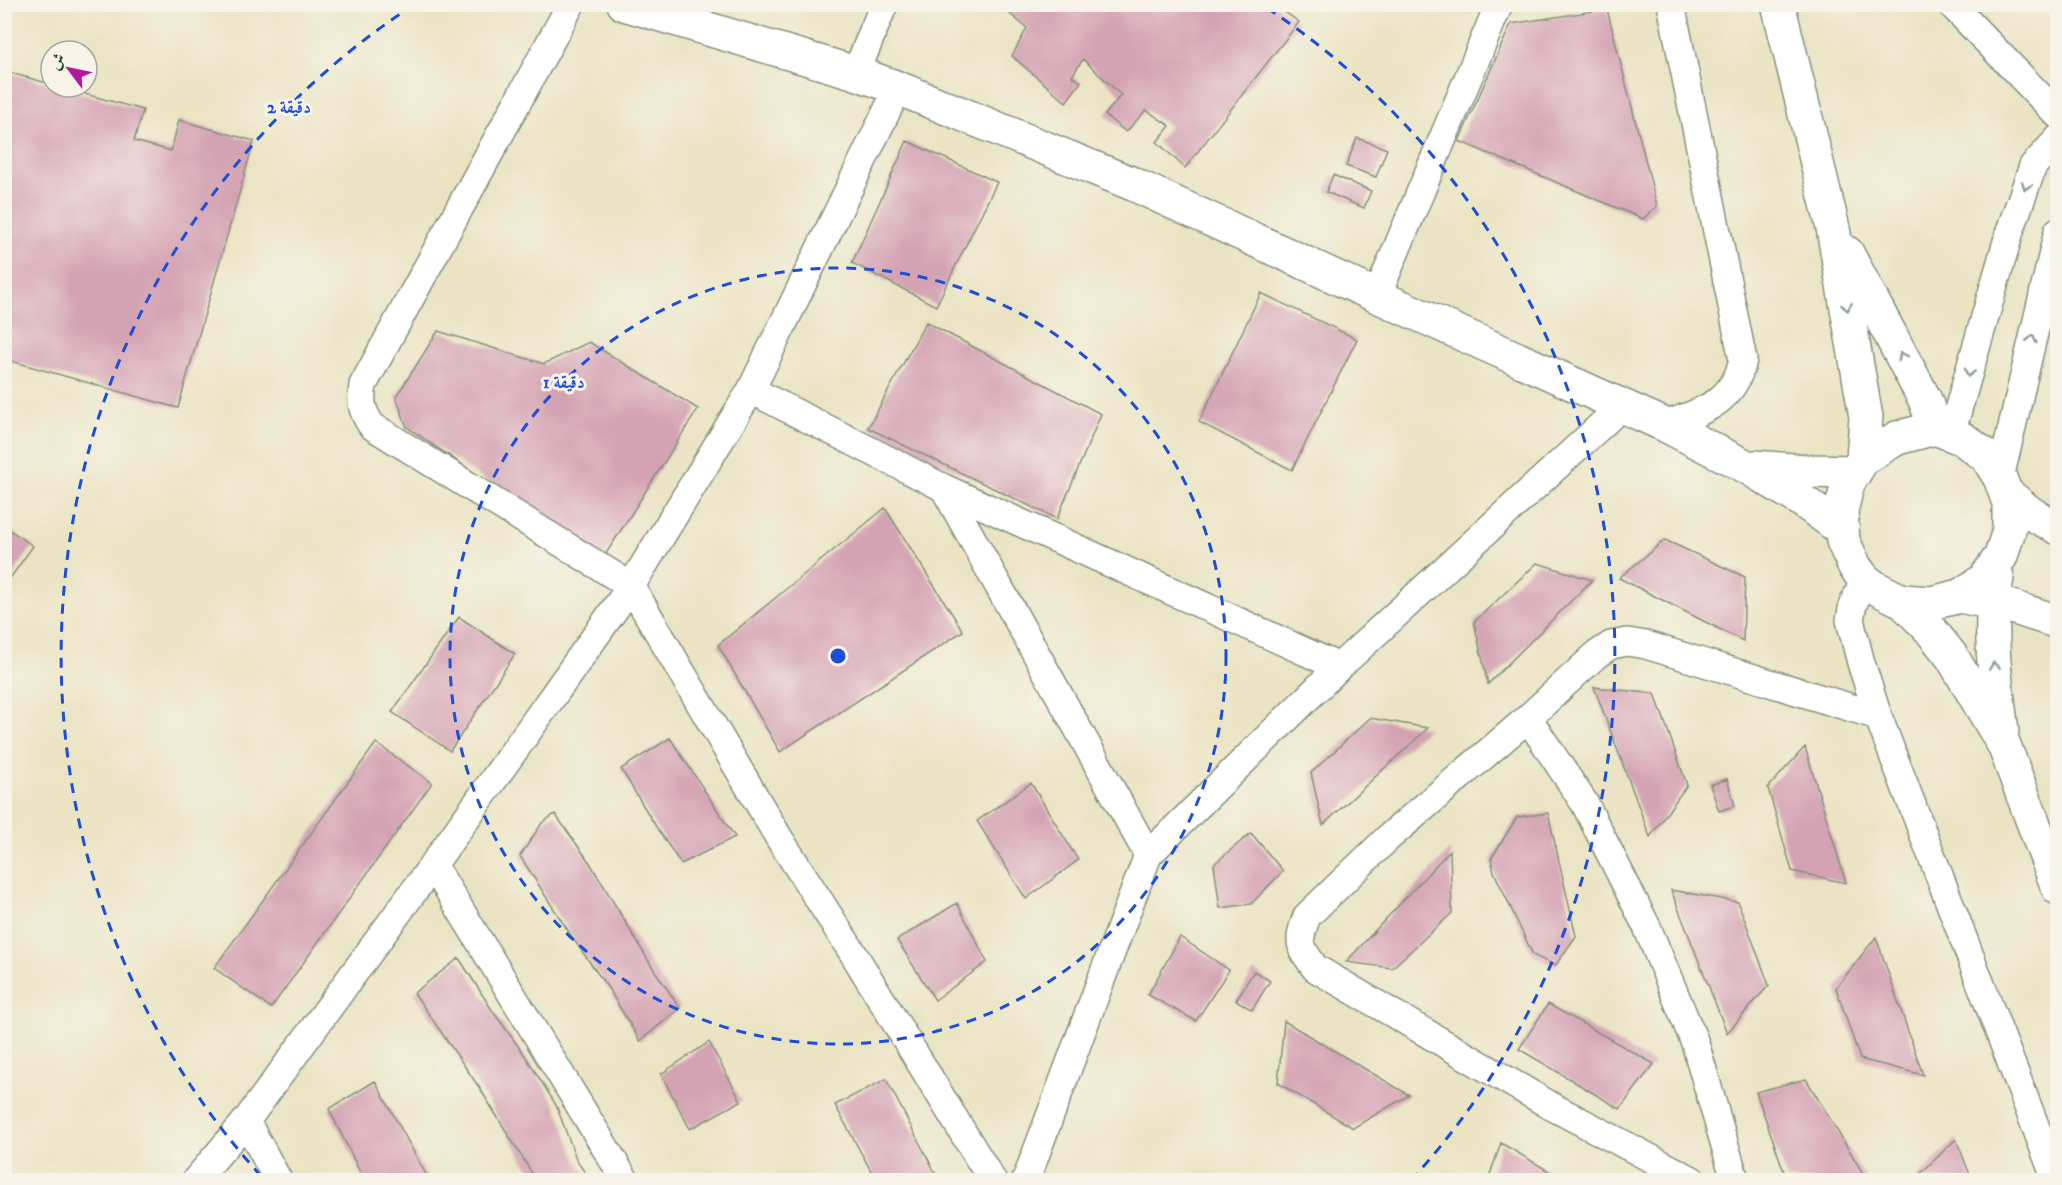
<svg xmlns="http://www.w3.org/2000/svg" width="2062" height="1185" font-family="'IM FELL DW Pica',Amiri,serif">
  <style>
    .building { fill: #d4a3b3 }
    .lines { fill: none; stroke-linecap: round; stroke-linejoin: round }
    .street-casing { stroke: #84907c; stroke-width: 30 }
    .secondary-casing { stroke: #84907c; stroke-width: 36 }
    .primary-casing { stroke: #84907c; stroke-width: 36 }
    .street { stroke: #fff; stroke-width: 27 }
    .secondary { stroke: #fff; stroke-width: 33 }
    .primary { stroke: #fff; stroke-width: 33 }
    .oneway { stroke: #8f9e9a }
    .ring { fill: none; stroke: #1d4ed8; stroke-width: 3; stroke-dasharray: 10 8 }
    .centre { fill: #1d4ed8; stroke: #f7f3e8; stroke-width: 3 }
    .ring-label { font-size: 18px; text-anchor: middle; font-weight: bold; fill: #1d4ed8; stroke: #f7f3e8; stroke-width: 6; stroke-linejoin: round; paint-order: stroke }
  </style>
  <rect width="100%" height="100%" fill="#f7f3e8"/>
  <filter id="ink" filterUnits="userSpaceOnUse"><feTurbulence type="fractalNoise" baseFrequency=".0167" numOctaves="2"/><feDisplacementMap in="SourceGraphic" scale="12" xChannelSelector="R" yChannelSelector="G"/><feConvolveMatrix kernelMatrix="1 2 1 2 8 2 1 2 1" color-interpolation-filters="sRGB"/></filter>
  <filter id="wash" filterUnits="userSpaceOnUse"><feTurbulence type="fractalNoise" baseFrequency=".008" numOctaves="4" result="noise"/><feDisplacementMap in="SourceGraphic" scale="24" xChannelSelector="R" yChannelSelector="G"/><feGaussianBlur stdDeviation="1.35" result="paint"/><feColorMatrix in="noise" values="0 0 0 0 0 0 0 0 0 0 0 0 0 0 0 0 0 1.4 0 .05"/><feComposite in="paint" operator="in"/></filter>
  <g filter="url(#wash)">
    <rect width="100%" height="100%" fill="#eae4c4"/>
    <g id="blocks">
      <path class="building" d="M 998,4 L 1273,4 L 1299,22 L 1185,168 L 1157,142 L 1170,126 L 1146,110 L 1126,132 L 1105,115 L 1121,95 L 1083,59 L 1072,76 L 1081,82 L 1066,102 L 1012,56 L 1027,28 Z
        M 1447,5 L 1472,5 L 1469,13 Z
        M 1607,9 L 1657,206 L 1643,219 L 1459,141 L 1511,24 Z
        M 4,71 L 51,84 L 51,87 L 60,87 L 143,110 L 134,141 L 171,151 L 179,120 L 254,141 L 178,408 L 4,359 Z
        M 1357,138 L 1387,149 L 1376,177 L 1346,166 Z
        M 907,141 L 997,182 L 936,306 L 852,263 Z
        M 1333,175 L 1371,191 L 1364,208 L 1326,192 Z
        M 1261,293 L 1357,339 L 1292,470 L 1199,422 Z
        M 926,322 L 1101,414 L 1057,519 L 868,428 Z
        M 438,331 L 544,364 L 589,342 L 698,409 L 602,560 L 407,427 L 396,397 Z
        M 885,508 L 963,631 L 780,752 L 718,645 Z
        M 4,526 L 33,546 L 4,587 Z
        M 1665,540 L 1745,577 L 1743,641 L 1619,578 Z
        M 1537,563 L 1592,580 L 1488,684 L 1474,622 Z
        M 459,617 L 515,654 L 450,751 L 392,712 Z
        M 1594,687 L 1655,694 L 1687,785 L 1650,837 Z
        M 1370,718 L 1428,728 L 1323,825 L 1311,773 Z
        M 670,738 L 735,837 L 681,864 L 655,825 L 621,769 Z
        M 376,743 L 432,783 L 271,1008 L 214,968 Z
        M 1805,747 L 1846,883 L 1792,871 L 1768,788 Z
        M 1727,779 L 1735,806 L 1719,811 L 1710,785 Z
        M 1031,783 L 1078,860 L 1026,899 L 977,821 Z
        M 1548,813 L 1576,936 L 1555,966 L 1533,955 L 1494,872 L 1491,859 L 1517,817 Z
        M 555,814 L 590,863 L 651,965 L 680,1008 L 640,1041 L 610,991 L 572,937 L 520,856 L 542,823 Z
        M 1251,833 L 1283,871 L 1251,904 L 1220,908 L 1214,864 Z
        M 1450,850 L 1452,913 L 1392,968 L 1346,962 Z
        M 1671,890 L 1738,902 L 1769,985 L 1727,1033 Z
        M 957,903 L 987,962 L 935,1000 L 897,940 Z
        M 1180,937 L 1229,970 L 1196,1021 L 1148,995 Z
        M 1876,937 L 1923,1075 L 1860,1059 L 1836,988 Z
        M 459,958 L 492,1010 L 526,1057 L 556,1105 L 577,1161 L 590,1180 L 536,1180 L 479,1087 L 414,993 Z
        M 1254,971 L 1270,981 L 1252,1010 L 1236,1000 Z
        M 1548,1004 L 1654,1064 L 1620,1109 L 1519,1049 Z
        M 1284,1021 L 1409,1095 L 1353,1128 L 1278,1083 Z
        M 709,1042 L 741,1101 L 690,1129 L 661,1074 Z
        M 886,1079 L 938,1178 L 933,1180 L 876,1180 L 835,1105 Z
        M 1806,1079 L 1867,1180 L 1787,1180 L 1756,1092 Z
        M 375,1081 L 429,1180 L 364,1180 L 329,1109 Z
        M 1956,1139 L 1972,1180 L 1914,1180 Z
        M 1501,1143 L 1564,1180 L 1488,1180 Z"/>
    </g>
  </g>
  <g filter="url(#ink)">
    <use href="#blocks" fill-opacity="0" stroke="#84907c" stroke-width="1.5"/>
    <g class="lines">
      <defs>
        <path id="street" d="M 571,4 L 363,385 C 360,402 362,412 372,426 L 631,586 L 779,838 L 853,953 L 992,1180
          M 1951,4 L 2058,115
          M 856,73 L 884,4
          M 1377,296 L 1499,4
          M 751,390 L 944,488 L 1339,667
          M 1665,425 C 1702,411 1733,404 1743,360 L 1671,4
          M 1951,434 L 2010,231 L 2033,166 L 2058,139
          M 2000,478 L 2058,231
          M 944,488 L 1148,855
          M 1865,580 L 1853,604 L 1850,620 L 1861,663 L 1878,716 L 2056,1180
          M 1528,718 L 1585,804 L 1647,927 L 1695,1043 L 1735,1180
          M 433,865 L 625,1180
          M 246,1121 L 278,1180
          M 196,1180 L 246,1121 L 433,865 L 631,586 L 751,390 L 898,88
          M 1026,1180 L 1148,855 L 1339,667 L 1622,406
          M 1692,1180 L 1553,1107 L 1315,968 C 1299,945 1297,943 1307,916 L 1389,837 L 1528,718 L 1596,655 L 1611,645 L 1627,642 L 1646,645 L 1878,716"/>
        <path id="secondary" d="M 624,4 L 856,73 L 898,88 L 1133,184 L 1377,296 L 1665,425 L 1747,467 L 1800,499 L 1841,529
          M 1755,467 L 1806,471 L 1855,472
          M 1997,577 C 1988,629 1995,679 2002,731
          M 1902,601 L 1929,628 L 1952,657 L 2004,745 L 2058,888"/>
        <path id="primary" d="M 1778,4 L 1833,228 L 1866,417 L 1863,459
          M 1847,253 L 1925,400 L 1935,428
          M 1935,428 L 1963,439 L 1987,457 L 2000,478 L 2009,503 L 2009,530 L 2001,556 L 1984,580 L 1960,596 L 1932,603 L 1902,601 L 1876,588 L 1865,580 L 1855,567 L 1843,541 L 1841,511 L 1848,483 L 1863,459 L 1897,438 Z
          M 2005,492 L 2030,513 L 2058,528
          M 1960,596 L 2012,607 L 2058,622"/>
      </defs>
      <use href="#street" class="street-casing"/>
      <use href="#secondary" class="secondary-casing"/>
      <use href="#primary" class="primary-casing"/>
      <use href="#street" class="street"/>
      <use href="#secondary" class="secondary"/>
      <use href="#primary" class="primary"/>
    </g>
    <defs><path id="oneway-chevron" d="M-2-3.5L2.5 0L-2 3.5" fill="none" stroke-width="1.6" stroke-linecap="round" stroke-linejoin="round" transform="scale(1.5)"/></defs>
    <g class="oneway">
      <use href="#oneway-chevron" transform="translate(2026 186) rotate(109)"/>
      <use href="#oneway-chevron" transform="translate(1847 307) rotate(80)"/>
      <use href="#oneway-chevron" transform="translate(2032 339) rotate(-77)"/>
      <use href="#oneway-chevron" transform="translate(1902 356) rotate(-118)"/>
      <use href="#oneway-chevron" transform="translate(1969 373) rotate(106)"/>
      <use href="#oneway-chevron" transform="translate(1994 666) rotate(-97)"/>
    </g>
  </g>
  <g class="ring">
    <circle cx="838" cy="656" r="388"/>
    <path d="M261 1176A777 777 0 0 1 409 8M1267 8A777 777 0 0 1 1415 1176"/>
  </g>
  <circle cx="838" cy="656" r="9" class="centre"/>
  <g class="ring-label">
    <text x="289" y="113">2 دقيقة</text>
    <text x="564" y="388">1 دقيقة</text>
  </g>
  <rect width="2062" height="1185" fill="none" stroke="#f7f3e8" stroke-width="24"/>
  <g transform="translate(69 69) rotate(302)"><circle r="28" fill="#f7f3e8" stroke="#a1aaa0" stroke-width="1.5"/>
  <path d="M0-4.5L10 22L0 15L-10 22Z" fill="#b5179e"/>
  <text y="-9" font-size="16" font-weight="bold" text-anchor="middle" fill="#1f3d34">ش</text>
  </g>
</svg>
